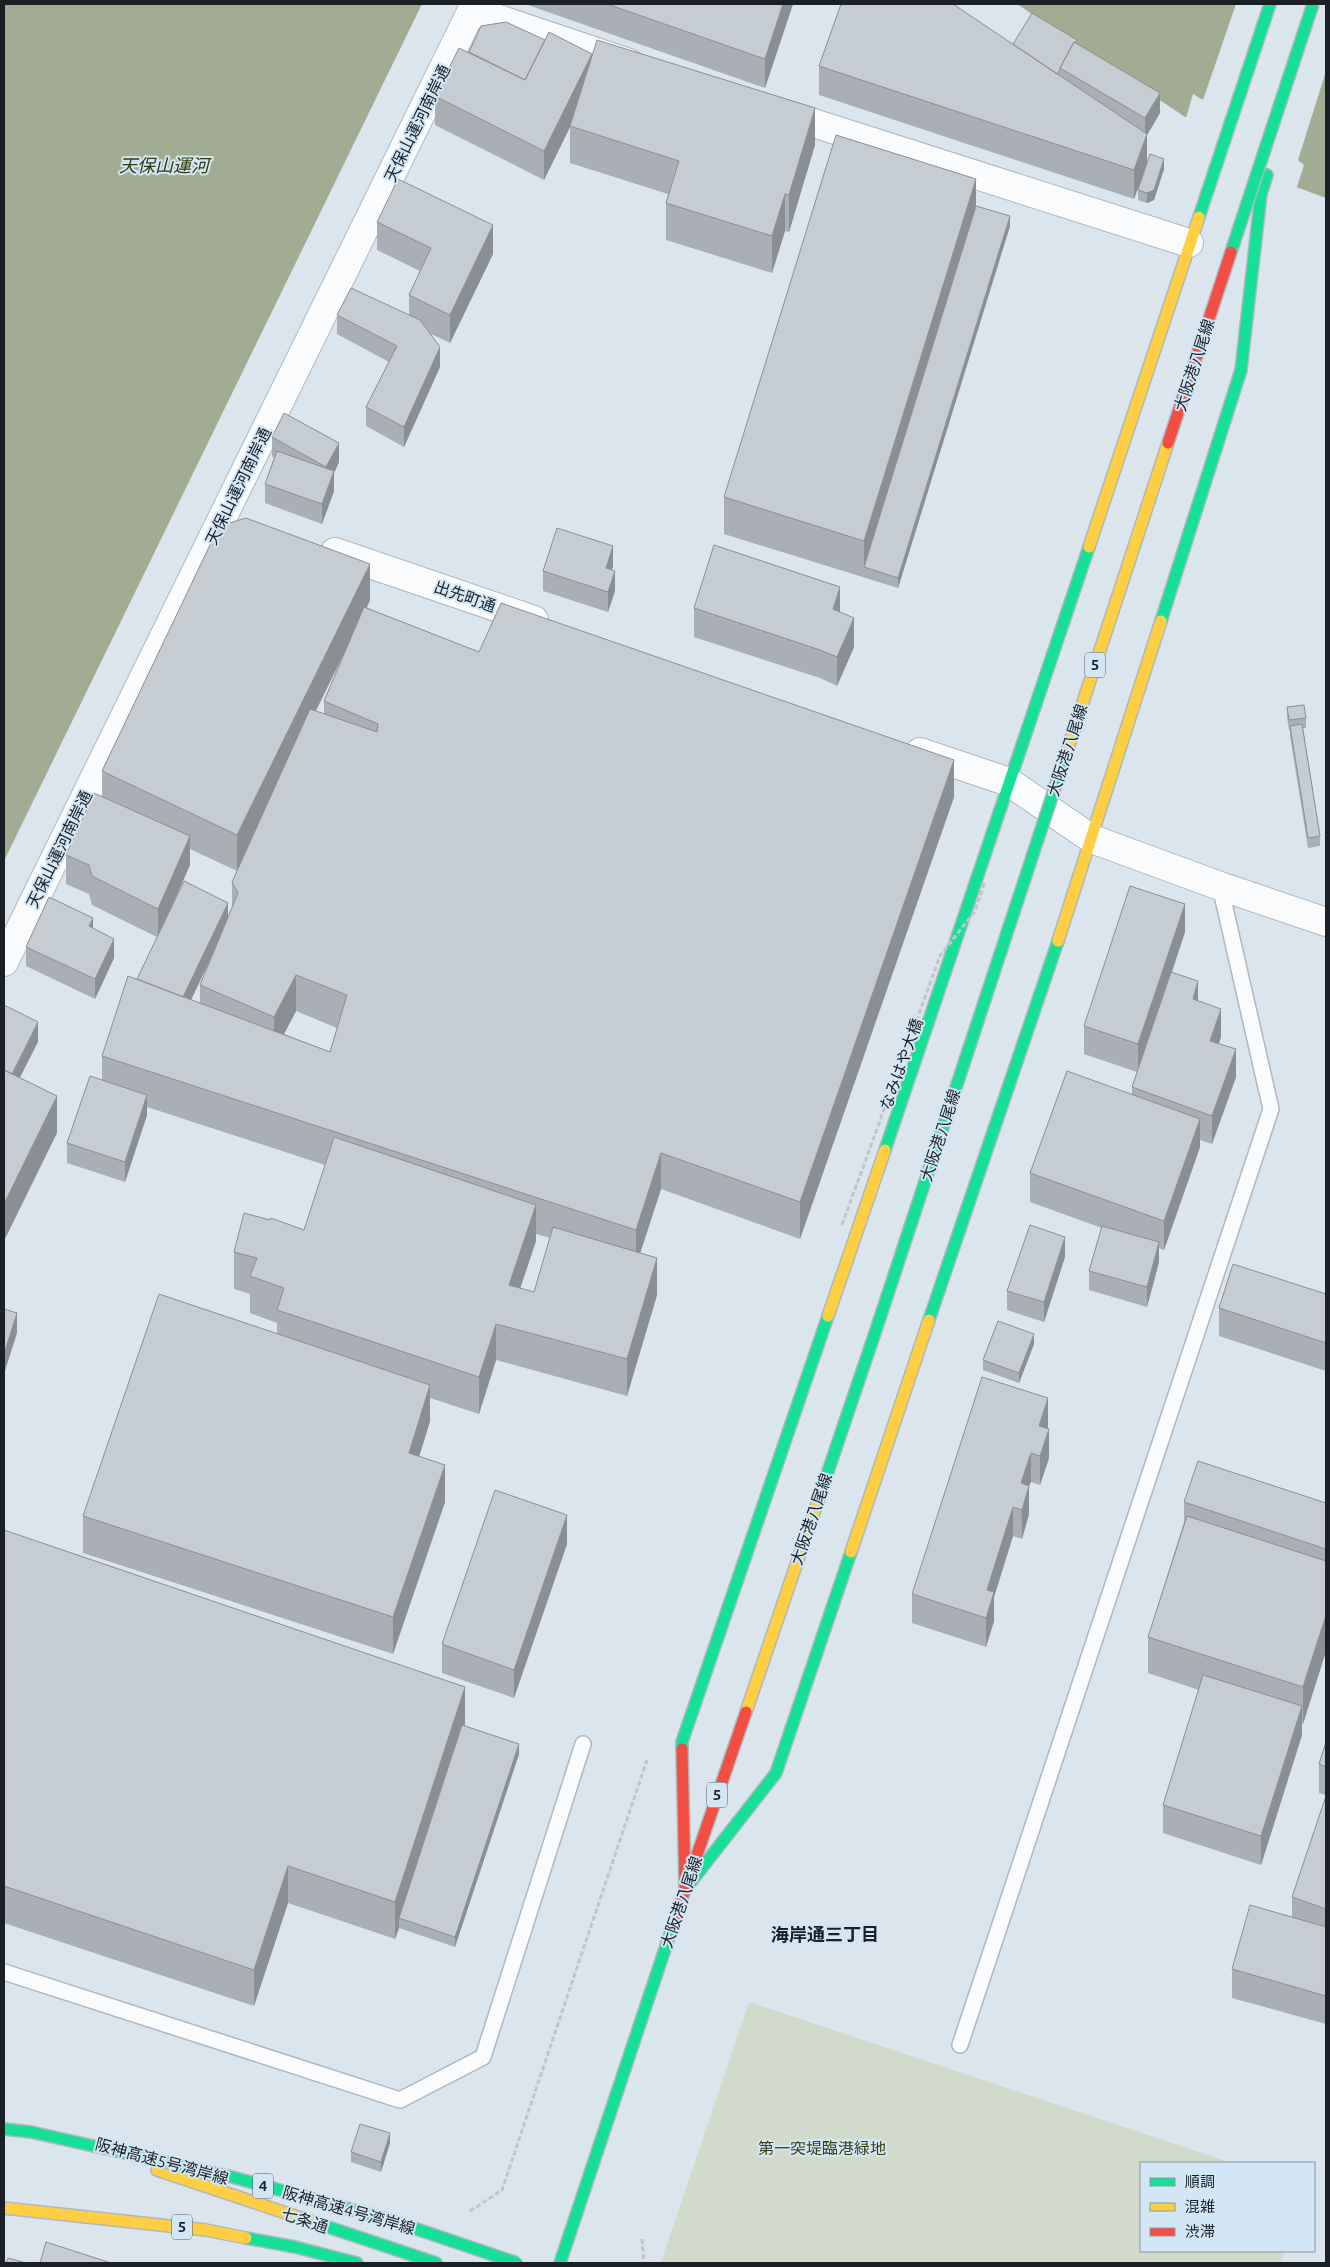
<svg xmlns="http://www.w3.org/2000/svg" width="1330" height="2267" font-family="Ubuntu,'Noto Sans JP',sans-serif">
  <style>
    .green { fill: #d2dbcb }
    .water { fill: #a2ac93 }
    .pier { fill: #dbe5ed }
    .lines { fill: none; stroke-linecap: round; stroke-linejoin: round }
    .lane-casing { stroke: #b0b7be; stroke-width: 18 }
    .street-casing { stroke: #b0b7be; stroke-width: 30 }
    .fast-casing { stroke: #b0b7be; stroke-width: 14 }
    .slow-casing { stroke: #b0b7be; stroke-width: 14 }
    .jam-casing { stroke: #b0b7be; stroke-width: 14 }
    .path { stroke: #c2c5c9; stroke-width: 3; stroke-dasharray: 5 2.5; stroke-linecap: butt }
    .lane { stroke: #fafbfc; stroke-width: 15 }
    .street { stroke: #fafbfc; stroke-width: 28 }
    .fast { stroke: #16e098; stroke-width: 11 }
    .slow { stroke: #ffcf43; stroke-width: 11 }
    .jam { stroke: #f24e42; stroke-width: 11 }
    .fast-bridge-casing { stroke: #b0b7be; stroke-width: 14; stroke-linecap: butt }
    .slow-bridge-casing { stroke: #b0b7be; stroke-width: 14; stroke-linecap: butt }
    .jam-bridge-casing { stroke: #b0b7be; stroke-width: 14; stroke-linecap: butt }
    .path-bridge { stroke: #c2c5c9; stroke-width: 3; stroke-dasharray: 5 2.5; stroke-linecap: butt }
    .fast-bridge { stroke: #16e098; stroke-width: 11 }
    .slow-bridge { stroke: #ffcf43; stroke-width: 11 }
    .jam-bridge { stroke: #f24e42; stroke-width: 11 }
    .wall { fill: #a9afb5; fill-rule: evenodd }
    .shaded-wall { fill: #8a8f93 }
    .building { fill: #c5ccd2; stroke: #8a8f93 }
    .labels { text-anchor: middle; stroke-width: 4; stroke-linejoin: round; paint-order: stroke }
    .shield { fill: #d3e6f5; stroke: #525b64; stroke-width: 1 }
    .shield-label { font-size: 15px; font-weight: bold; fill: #1a2026 }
    .street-label { font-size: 16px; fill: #1a2026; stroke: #d3e6f5 }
    .park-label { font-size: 16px; fill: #384011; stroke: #d3e6f5 }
    .water-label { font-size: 18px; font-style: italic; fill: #323a09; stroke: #d3e6f5 }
    .neighbourhood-label { font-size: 18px; font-weight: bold; fill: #1a2026; stroke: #d3e6f5 }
  </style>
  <rect width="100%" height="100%" fill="#dbe5ed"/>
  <path class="green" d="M 749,2002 L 1232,2163 L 1141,2163 L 1141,2251 L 1285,2251 L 1281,2263 L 666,2263 L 661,2262 Z"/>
  <path class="water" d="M 4,4 L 422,4 L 4,861 Z
    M 1017,4 L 1326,4 L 1326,198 L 1280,181 Z"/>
  <path class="pier" d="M 1236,4 L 1326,4 L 1326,71 L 1298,160 L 1304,165 L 1296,190 L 1279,184 L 1185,121 L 1193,94 L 1203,100 Z"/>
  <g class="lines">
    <defs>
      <path id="lane" d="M 4,1972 L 400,2100 L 483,2057 L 583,1744
        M 960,2045 L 1271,1109 L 1220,886"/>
      <path id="street" d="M 779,112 L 1189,243
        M 335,552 L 534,620
        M 920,752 L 1009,782 L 1092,839 L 1220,886 L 1326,922
        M 4,962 L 472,10 L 629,63"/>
      <path id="fast" d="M 1199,217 L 1270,4
        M 1161,621 L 1241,370 L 1261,194 L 1267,175
        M 885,1150 L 1089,547
        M 929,1320 L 1058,941
        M 821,1492 L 877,1327
        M 682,1749 L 682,1742 L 828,1316
        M 687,1887 L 776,1773 L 851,1552
        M 322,2225 L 436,2263
        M 246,2238 L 295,2247 L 357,2263
        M 560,2263 L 675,1919"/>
      <path id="slow" d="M 1089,547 L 1199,217
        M 1058,941 L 1161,621
        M 828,1316 L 885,1150
        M 851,1552 L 929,1320
        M 746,1712 L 821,1492
        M 157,2170 L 322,2225
        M 4,2208 L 206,2230 L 246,2238"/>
      <path id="jam" d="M 682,1749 L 685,1888
        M 675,1919 L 746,1712"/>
    </defs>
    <use href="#lane" class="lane-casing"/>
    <use href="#street" class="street-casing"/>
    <use href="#fast" class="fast-casing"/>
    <use href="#slow" class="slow-casing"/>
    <use href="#jam" class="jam-casing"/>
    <path class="path" d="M 470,2211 L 502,2190 L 647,1760
      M 642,2239 L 644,2263"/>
    <use href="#lane" class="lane"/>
    <use href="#street" class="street"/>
    <use href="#fast" class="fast"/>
    <use href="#slow" class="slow"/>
    <use href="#jam" class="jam"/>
    <defs>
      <path id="fast-bridge" d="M 1231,252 L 1313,4
        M 877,1327 L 1066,754
        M 4,2129 L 31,2132 L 232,2177 L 390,2220 L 517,2263"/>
      <path id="slow-bridge" d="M 1066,754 L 1168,443"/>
      <path id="jam-bridge" d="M 1168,443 L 1231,252"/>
    </defs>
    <use href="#fast-bridge" class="fast-bridge-casing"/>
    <use href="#slow-bridge" class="slow-bridge-casing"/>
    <use href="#jam-bridge" class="jam-bridge-casing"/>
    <path class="path-bridge" d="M 842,1225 L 940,956 L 975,911 L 985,881"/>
    <use href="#fast-bridge" class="fast-bridge"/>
    <use href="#slow-bridge" class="slow-bridge"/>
    <use href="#jam-bridge" class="jam-bridge"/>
  </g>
  <path class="wall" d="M 525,4 L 793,4 L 765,88 Z
    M 545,40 L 592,54 L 815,145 L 789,232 L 785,231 L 772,273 L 666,240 L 666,203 L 668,194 L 570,163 L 570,127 L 544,180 L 435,125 L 435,96 L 469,52 Z
    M 1013,44 L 1077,44 L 1160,113 L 1147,135 L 1147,163 L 1134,199 L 819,95 L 819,66 Z
    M 1164,169 L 1154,200 L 1147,203 L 1138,200 L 1138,190 Z
    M 976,206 L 1010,226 L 898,588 L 724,534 L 724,497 Z
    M 377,222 L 493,254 L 450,343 L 431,334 L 440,367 L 404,447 L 366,426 L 366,407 L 389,362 L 337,334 L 337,315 L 409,315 L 409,295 L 420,271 L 377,250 Z
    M 272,437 L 339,462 L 334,473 L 334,491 L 322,524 L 265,503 L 265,484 L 274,458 L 272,456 Z
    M 613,566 L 612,570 L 615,591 L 608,612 L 543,591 L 543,571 Z
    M 370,600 L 367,608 L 479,652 L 954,797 L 800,1239 L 661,1189 L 640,1253 L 657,1295 L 627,1396 L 496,1360 L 479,1414 L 430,1398 L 430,1421 L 419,1457 L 445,1502 L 393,1654 L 83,1553 L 83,1516 L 277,1334 L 277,1323 L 250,1313 L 250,1294 L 234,1289 L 234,1252 L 304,1230 L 325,1165 L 147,1107 L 147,1115 L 125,1182 L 67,1163 L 67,1143 L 102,1080 L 102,1056 L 157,937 L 92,905 L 89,894 L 66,884 L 66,855 L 102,797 L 102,771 ZM 346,650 L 324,701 L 324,714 L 316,711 ZM 190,849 L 237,871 L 232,882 L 232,907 L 228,917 L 167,917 L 190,865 ZM 210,960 L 200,985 L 200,1003 L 191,1000 ZM 296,1011 L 337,1028 L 330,1052 L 284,1034 ZM 536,1234 L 550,1238 L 534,1292 L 520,1288 L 536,1241 Z
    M 694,608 L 840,612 L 854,647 L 837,686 L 820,678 L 694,637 Z
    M 1287,707 L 1306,718 L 1306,728 L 1303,728 L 1320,836 L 1320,846 L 1308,848 L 1290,736 L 1290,730 L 1289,730 L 1287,717 Z
    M 93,928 L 114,958 L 95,999 L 26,966 L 26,947 Z
    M 1185,932 L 1172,972 L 1198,1001 L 1221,1037 L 1219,1043 L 1236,1077 L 1212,1144 L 1200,1140 L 1200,1147 L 1164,1250 L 1159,1248 L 1159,1262 L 1147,1307 L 1089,1290 L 1089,1271 L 1102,1228 L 1030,1202 L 1030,1173 L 1132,1094 L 1132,1087 L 1137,1072 L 1084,1054 L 1084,1026 Z
    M 1065,1257 L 1044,1322 L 1007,1310 L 1007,1291 Z
    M 1326,1294 L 1326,1371 L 1219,1336 L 1219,1308 Z
    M 1034,1344 L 1019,1383 L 983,1370 L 983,1360 Z
    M 1048,1427 L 1049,1458 L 1040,1485 L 1031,1482 L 1029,1486 L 1029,1514 L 1022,1539 L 1013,1536 L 994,1597 L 994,1621 L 986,1647 L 912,1623 L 912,1594 Z
    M 1184,1502 L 1326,1503 L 1326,1651 L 1303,1724 L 1302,1724 L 1302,1735 L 1261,1865 L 1163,1833 L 1163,1805 L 1199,1690 L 1148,1673 L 1148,1637 L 1184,1522 Z
    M 4,1530 L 465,1724 L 465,1726 L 519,1754 L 455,1947 L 399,1928 L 395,1939 L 288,1903 L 254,2006 L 4,1923 Z
    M 567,1544 L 514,1698 L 442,1673 L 442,1644 Z
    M 1326,1742 L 1326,1795 L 1319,1793 L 1319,1764 Z
    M 1326,1796 L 1326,2024 L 1232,1998 L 1232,1969 L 1292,1918 L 1292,1897 Z
    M 390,2143 L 381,2172 L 351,2162 L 351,2152 Z"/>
  <path class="shaded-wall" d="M 783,4 L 793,4 L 765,88 L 765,59 Z
    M 592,54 L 592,82 L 544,180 L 544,151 Z
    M 1160,93 L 1160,113 L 1147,135 L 1147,163 L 1134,199 L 1134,170 L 1145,138 L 1145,118 Z
    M 815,108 L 815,145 L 789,232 L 789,195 Z
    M 1164,159 L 1164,169 L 1154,200 L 1147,203 L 1147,193 Z
    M 976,179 L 976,216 L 864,567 L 864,541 Z
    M 785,194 L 785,231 L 772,273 L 772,236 Z
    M 1010,216 L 1010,226 L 898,588 L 898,578 Z
    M 493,225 L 493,254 L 450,343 L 450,315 Z
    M 440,347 L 440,367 L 404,447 L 404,427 Z
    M 339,443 L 339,462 L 334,473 L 334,491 L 322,524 L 322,504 L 326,486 L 326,467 Z
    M 613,546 L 613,566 L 606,588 L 606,568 Z
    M 370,564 L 370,600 L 237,871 L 237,835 Z
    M 615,571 L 615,591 L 608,612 L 608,592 Z
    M 840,587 L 840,615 L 833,609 Z
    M 854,618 L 854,647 L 837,686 L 837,657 Z
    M 954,760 L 954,797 L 800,1239 L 800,1202 Z
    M 190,836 L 190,865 L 158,937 L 158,909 Z
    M 228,903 L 228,922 L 181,1021 L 181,1001 Z
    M 1185,904 L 1185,932 L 1138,1073 L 1138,1044 Z
    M 93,918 L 93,938 L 89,926 Z
    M 114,939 L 114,958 L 95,999 L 95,979 Z
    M 296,975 L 296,1011 L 274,1053 L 274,1017 Z
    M 1198,981 L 1198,1009 L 1193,999 Z
    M 1221,1009 L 1221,1037 L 1210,1069 L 1210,1041 Z
    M 38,1022 L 38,1042 L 8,1101 L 8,1082 Z
    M 1236,1049 L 1236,1077 L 1212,1144 L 1212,1116 Z
    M 147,1095 L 147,1115 L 125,1182 L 125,1162 Z
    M 57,1096 L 57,1133 L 4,1241 L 4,1204 Z
    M 1200,1119 L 1200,1147 L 1164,1250 L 1164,1221 Z
    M 661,1153 L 661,1189 L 636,1266 L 636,1230 Z
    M 536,1205 L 536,1241 L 509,1322 L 509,1285 Z
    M 1065,1237 L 1065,1257 L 1044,1322 L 1044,1302 Z
    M 1159,1242 L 1159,1262 L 1147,1307 L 1147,1287 Z
    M 657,1258 L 657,1295 L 627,1396 L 627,1359 Z
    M 17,1313 L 17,1333 L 4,1374 L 4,1354 Z
    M 496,1324 L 496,1360 L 479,1414 L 479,1377 Z
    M 1034,1334 L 1034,1344 L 1019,1383 L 1019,1373 Z
    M 430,1385 L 430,1421 L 409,1490 L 409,1453 Z
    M 1048,1398 L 1048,1427 L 1039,1455 L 1039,1426 Z
    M 1049,1429 L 1049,1458 L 1040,1485 L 1040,1456 Z
    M 1031,1453 L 1031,1482 L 1029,1486 L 1029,1514 L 1022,1539 L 1021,1483 Z
    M 445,1465 L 445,1502 L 393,1654 L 393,1617 Z
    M 1013,1507 L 1013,1536 L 994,1597 L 994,1621 L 986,1647 L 986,1618 L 987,1590 Z
    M 567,1515 L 567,1544 L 514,1698 L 514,1670 Z
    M 1326,1615 L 1326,1651 L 1303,1724 L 1303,1687 Z
    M 465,1687 L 465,1724 L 402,1919 L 399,1918 L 399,1928 L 395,1939 L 395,1902 Z
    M 1302,1706 L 1302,1735 L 1261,1865 L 1261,1836 Z
    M 519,1744 L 519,1754 L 455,1947 L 455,1937 Z
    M 288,1866 L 288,1903 L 254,2006 L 254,1970 Z
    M 390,2133 L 390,2143 L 381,2172 L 381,2162 Z"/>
  <path class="building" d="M 607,4 L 783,4 L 765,59 Z
    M 841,4 L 953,4 L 1147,134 L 1134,170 L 819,66 Z
    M 1032,13 L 1077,40 L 1075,43 L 1074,42 L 1060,68 L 1060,70 L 1057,74 L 1013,44 Z
    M 506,22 L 545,40 L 525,80 L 469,52 L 481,26 Z
    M 549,32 L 592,54 L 544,151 L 435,96 L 459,48 L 525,80 Z
    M 597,40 L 815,108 L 789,195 L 785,194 L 772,236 L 666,203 L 679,161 L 570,126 Z
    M 1074,42 L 1160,93 L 1145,118 L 1060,68 Z
    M 836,135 L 976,179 L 864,541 L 724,497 Z
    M 1150,154 L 1164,159 L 1154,190 L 1147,193 L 1138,190 Z
    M 398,179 L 493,225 L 450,315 L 409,295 L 431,248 L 377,222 Z
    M 976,206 L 1010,216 L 898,578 L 864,567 Z
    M 351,288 L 420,320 L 440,347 L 404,427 L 366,407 L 397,346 L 337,315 Z
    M 284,413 L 339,443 L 326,467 L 272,437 Z
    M 277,451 L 334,471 L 322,504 L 265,484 Z
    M 246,518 L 370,564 L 237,835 L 102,771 L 219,526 Z
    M 557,528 L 613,546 L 606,568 L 615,571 L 608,592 L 543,571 Z
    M 714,545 L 840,587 L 833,609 L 854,618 L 837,657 L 820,650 L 694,608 Z
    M 501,603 L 954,760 L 800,1202 L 661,1153 L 636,1230 L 102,1056 L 128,976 L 330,1052 L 347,995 L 296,975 L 274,1017 L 200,985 L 238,893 L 232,882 L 310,709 L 377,732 L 378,724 L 324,701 L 364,607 L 479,652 Z
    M 1304,705 L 1306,718 L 1289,720 L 1287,707 Z
    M 1302,724 L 1320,836 L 1308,838 L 1290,726 Z
    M 94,793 L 190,836 L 158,909 L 92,876 L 89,865 L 66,855 Z
    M 184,881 L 228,903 L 183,997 L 137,979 Z
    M 1130,886 L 1185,904 L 1138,1044 L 1084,1026 Z
    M 49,897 L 93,918 L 89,926 L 114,939 L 95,979 L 26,947 Z
    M 1171,972 L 1198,981 L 1193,999 L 1221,1009 L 1210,1041 L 1236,1049 L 1212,1116 L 1132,1087 Z
    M 4,1005 L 38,1022 L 12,1074 L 4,1070 Z
    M 4,1070 L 57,1096 L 4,1204 Z
    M 1067,1071 L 1200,1119 L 1164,1221 L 1030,1173 Z
    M 90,1076 L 147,1095 L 125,1162 L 67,1143 Z
    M 334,1137 L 536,1205 L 509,1285 L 534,1292 L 553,1227 L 657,1258 L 627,1359 L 496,1324 L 479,1377 L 277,1310 L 284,1288 L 250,1276 L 257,1258 L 234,1252 L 244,1213 L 270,1220 L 271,1218 L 304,1230 Z
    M 1030,1225 L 1065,1237 L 1044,1302 L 1007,1291 Z
    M 1102,1226 L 1159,1242 L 1147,1287 L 1089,1271 Z
    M 1233,1264 L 1326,1294 L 1326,1343 L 1219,1308 Z
    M 159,1294 L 430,1385 L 409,1453 L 445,1465 L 393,1617 L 83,1516 Z
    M 4,1309 L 17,1313 L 4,1354 Z
    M 998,1321 L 1034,1334 L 1019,1373 L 983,1360 Z
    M 982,1377 L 1048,1398 L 1039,1426 L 1049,1429 L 1040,1456 L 1031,1453 L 1021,1483 L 1029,1486 L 1022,1510 L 1013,1507 L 987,1590 L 994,1592 L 986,1618 L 912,1594 Z
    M 1198,1461 L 1326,1503 L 1326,1549 L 1184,1502 Z
    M 495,1490 L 567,1515 L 514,1670 L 442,1644 Z
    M 1187,1516 L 1326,1561 L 1326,1615 L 1303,1687 L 1148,1637 Z
    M 4,1530 L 465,1687 L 395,1902 L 288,1866 L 254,1970 L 4,1886 Z
    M 1203,1675 L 1302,1706 L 1261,1836 L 1163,1805 Z
    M 462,1725 L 519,1744 L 455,1937 L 399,1918 Z
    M 1326,1742 L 1326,1767 L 1319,1764 Z
    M 1326,1796 L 1326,1909 L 1292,1897 Z
    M 1250,1905 L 1326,1927 L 1326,1996 L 1232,1969 Z
    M 360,2124 L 390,2133 L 381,2162 L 351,2152 Z
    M 46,2242 L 111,2263 L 40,2263 Z
    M 8,2258 L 26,2263 L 6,2263 Z"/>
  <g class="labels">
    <g class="shield">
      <rect x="1085" y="652.5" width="20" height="25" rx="4"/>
      <rect x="707" y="1782.5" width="20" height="25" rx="4"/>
      <rect x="253" y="2173.5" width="20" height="25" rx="4"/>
      <rect x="172" y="2214.5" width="20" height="25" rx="4"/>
    </g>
    <g class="shield-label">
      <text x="1095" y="670">5</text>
      <text x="717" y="1800">5</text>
      <text x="263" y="2191">4</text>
      <text x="182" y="2232">5</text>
    </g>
    <g class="street-label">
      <text transform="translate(417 123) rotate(-64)" y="6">天保山運河南岸通</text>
      <text transform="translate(1194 365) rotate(-72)" y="6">大阪港八尾線</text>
      <text transform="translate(238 486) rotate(-64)" y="6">天保山運河南岸通</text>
      <text transform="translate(465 596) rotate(19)" y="6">出先町通</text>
      <text transform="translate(1067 750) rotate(-72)" y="6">大阪港八尾線</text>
      <text transform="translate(59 849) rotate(-64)" y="6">天保山運河南岸通</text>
      <text transform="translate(901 1064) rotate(-70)" y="6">なみはや大橋</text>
      <text transform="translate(940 1135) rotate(-72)" y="6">大阪港八尾線</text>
      <text transform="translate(811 1519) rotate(-71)" y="6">大阪港八尾線</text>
      <text transform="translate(681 1902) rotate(-71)" y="6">大阪港八尾線</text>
      <text transform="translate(162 2161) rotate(15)" y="6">阪神高速5号湾岸線</text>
      <text transform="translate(349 2210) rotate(16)" y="6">阪神高速4号湾岸線</text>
      <text transform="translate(305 2220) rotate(18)" y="6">七条通</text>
    </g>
    <g class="park-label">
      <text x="822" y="2154">第一突堤臨港緑地</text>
    </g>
    <g class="water-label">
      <text x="164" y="172">天保山運河</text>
    </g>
    <g class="neighbourhood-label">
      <text x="825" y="1941">海岸通三丁目</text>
    </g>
  </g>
  <rect width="1330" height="2267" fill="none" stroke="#1a2026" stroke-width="10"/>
  <rect x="1140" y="2162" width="175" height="90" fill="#d3e6f5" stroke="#8997a2"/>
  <rect x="1150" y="2178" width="25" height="8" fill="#16e098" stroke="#8997a2"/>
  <text x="1185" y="2187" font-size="15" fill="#1a2026">順調</text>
  <rect x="1150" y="2203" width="25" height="8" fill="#ffcf43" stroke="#8997a2"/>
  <text x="1185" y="2212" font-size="15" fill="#1a2026">混雑</text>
  <rect x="1150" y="2228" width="25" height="8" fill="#f24e42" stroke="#8997a2"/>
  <text x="1185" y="2237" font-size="15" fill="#1a2026">渋滞</text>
</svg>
